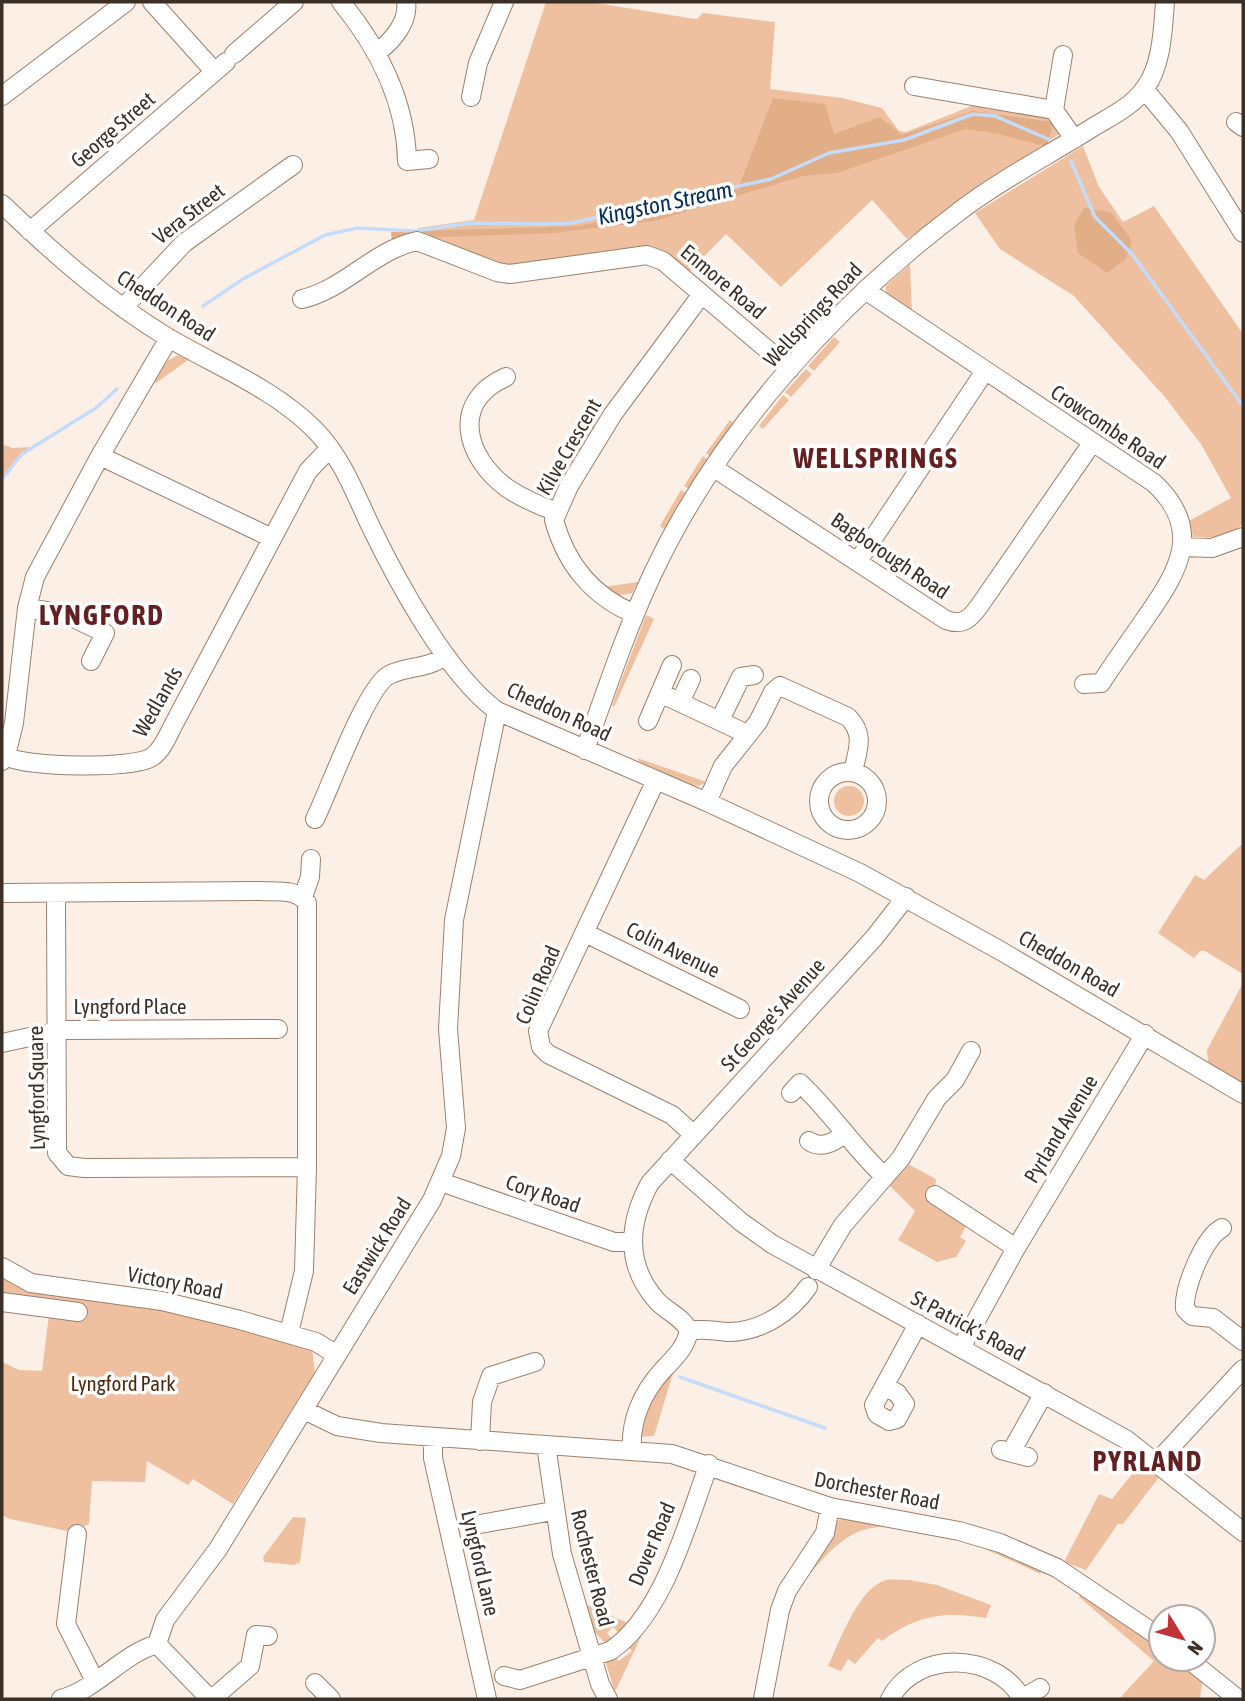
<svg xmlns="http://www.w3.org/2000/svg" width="1245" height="1701" font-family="'Asap Condensed',sans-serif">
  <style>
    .green { fill: #eec09f }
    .forest { fill: #e2ae88 }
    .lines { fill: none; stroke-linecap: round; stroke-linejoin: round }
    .stream { stroke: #c4dcf9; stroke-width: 3.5 }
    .minor-casing { stroke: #9d806c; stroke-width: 20 }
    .minor { stroke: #fff; stroke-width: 18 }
    .labels { text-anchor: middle; stroke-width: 7; stroke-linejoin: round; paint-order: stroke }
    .street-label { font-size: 21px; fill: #3b2f26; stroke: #fff }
    .park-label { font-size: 21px; fill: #4e2b0e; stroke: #fff }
    .water-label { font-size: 23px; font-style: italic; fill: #032d57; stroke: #fff }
    .district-label { font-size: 28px; font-weight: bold; letter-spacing: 2px; fill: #641f20; stroke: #fff }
  </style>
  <rect width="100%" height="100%" fill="#fcefe6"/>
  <path class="green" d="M 546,2 L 590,2 L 689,18 L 697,19 L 703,13 L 775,22 L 770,89 L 842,98 L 882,108 L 899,131 L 906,132 L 974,105 L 1047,117 L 1058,122 L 1059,134 L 907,239 L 872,200 L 781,287 L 726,234 L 687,274 L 665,255 L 508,270 L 422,238 L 418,228 L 474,220 Z
    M 1083,146 L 1099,187 L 1123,222 L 1154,206 L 1243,334 L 1243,524 L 1225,537 L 1193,537 L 1189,521 L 1231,498 L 1201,444 L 1164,396 L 1074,296 L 1000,249 L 975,213 Z
    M 910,264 L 912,314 L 886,296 L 886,286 Z
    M 834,337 L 840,342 L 814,371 L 808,366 Z
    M 178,355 L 188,360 L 156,383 L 154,381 L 167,361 Z
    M 806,369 L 812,374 L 791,397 L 785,392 Z
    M 783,395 L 789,400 L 763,429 L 759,426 Z
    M 730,420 L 735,424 L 711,457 L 706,453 Z
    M 591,422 L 595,425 L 572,463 L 569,456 Z
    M 2,444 L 12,448 L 32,447 L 2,477 Z
    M 703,456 L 708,460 L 689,489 L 684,486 Z
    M 681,490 L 687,493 L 665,530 L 660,526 Z
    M 638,582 L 632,593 L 615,596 L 603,587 Z
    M 646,615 L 654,619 L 614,707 L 612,705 Z
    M 637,758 L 707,782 L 699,786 L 691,785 L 640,762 Z
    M834 801a15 15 0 1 1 30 0a15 15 0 1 1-30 0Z
    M 1243,843 L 1243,974 L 1205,951 L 1200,951 L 1194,958 L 1158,933 L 1195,875 L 1204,880 Z
    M 1243,983 L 1243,1090 L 1208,1064 L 1207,1050 Z
    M 902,1161 L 936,1179 L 934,1196 L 969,1221 L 960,1237 L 966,1241 L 956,1257 L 937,1262 L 898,1240 L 915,1211 L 886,1182 Z
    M 2,1273 C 105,1295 213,1313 312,1349 L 315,1372 L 233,1504 L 193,1479 L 188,1485 L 147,1461 L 145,1482 L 92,1481 L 89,1524 L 72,1532 L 10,1519 L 2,1515 L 2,1362 L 19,1370 L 42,1371 L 49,1314 L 2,1299 Z
    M 674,1370 L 654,1436 L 639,1437 L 645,1404 Z
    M 1142,1462 L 1160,1476 L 1123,1524 L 1118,1524 L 1086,1570 L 1064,1562 L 1099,1494 L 1112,1499 Z
    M 293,1517 L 306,1518 L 300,1562 L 294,1565 L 264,1562 L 263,1557 Z
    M 844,1517 L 970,1539 L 1052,1573 L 1051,1575 L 1042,1571 L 1040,1574 C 996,1552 906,1512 858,1532 C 834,1542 816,1568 798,1586 L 836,1522 Z
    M 909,1580 L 937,1585 L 991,1605 L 986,1618 C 945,1611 916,1615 882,1641 L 878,1638 L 855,1664 L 848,1659 L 841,1671 L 828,1666 C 840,1641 858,1588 886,1580 C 893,1579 902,1580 909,1580 Z
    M 1082,1592 L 1161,1647 L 1161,1659 C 1180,1659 1190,1668 1202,1683 L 1200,1699 L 1119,1699 L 1154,1661 L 1079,1597 Z
    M 585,1604 L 630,1624 L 620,1634 L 613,1627 L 607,1633 L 613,1640 L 605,1643 L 593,1630 Z
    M 644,1630 L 616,1690 L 614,1689 L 605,1660 L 613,1654 L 619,1661 L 632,1651 L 627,1645 Z"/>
  <path class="forest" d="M 773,98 L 825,104 L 834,134 L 880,117 L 902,135 L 973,111 L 1053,122 L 1047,147 L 999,134 L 966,129 L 837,173 L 803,176 L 655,221 L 554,233 L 415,238 L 392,242 L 391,232 L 576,226 L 657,212 L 738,189 Z
    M 1084,208 L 1111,212 L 1132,241 L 1126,259 L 1107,273 L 1078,253 L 1074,225 Z"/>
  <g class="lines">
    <path class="stream" d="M 1071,161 L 1095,217 L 1132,254 L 1243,406
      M 203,306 L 243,279 L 325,235 L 357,228 L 415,231 L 472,223 L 544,224 L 571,223 L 608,215 L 617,217 L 661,203 L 771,179 L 829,153 L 904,140 L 973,114 L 995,116 L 1048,139
      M 177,318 L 190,312
      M 2,479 L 22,454 L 96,408 L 117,389
      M 680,1377 L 825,1428"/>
    <defs>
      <path id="minor" d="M 152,2 L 214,71
        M 341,2 C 378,47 406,102 407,161 L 429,159
        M 377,52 C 393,41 409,21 406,2
        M 234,54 L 294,2
        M 914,86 L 1054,110 L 1074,139
        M 1145,90 L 1179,131 L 1243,233
        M 2,96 L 126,2
        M 471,97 L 478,63 L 504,2
        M 1054,110 L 1063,55
        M 1236,122 L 1243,127
        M 2,204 C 53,253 106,300 167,337 C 216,366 273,388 314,429 C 341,456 354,491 370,525 C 397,581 447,674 497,711 L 707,802 L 860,873 L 1001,951 L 1243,1094
        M 30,231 L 226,62
        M 865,290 L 1154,483 C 1203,529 1180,569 1147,616 C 1132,638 1116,660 1101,683 L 1084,684
        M 302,299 C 345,289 374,250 417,241 L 497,272 L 510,274 L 647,255 L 663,261 L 790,369
        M 123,308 L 184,243 L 293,165
        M 506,377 C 450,402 465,457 507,488 C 522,498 540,506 557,512
        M 100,456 L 272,538
        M 714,468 L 946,620 C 963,626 970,619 980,605 L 1092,443
        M 1182,547 L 1212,548 L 1243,537
        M 858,561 L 985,371
        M 27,608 L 65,614 L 105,633 L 91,661
        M 635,614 C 593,597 566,564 554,520 L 569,486 L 613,414 L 702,294
        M 660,693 L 747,734
        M 680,702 L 691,679
        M 720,720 L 741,677 L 754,675
        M 648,721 L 672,665
        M 585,750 C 606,691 626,630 653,573 C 719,432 837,303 961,210 C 1003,178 1051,154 1095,126 C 1112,116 1134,105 1145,88 C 1162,66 1163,28 1165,2
        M 6,756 L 14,723 L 27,608 L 35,577 L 100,456 L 169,338
        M 2,761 L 6,756 C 25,768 134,769 152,757 C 164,749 169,732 176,720 L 308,471 L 330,448
        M819 801a29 29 0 1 1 58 0a29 29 0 1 1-58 0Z
        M 656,780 L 538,1031 L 541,1047 L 548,1054 L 672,1115 L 694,1135
        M 707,802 L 723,766 L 758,722 L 773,692 L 780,686 L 848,717 C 866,735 857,751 853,772
        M 315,819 C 329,791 366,687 389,675 C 408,665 426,670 445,656
        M 2,893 L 260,891 C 276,892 297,888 307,903 L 307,1167
        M 56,893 L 57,1153 L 68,1166 L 84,1168 L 307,1167 L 304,1271 L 289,1333
        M 303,897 L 310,877 L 311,859
        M 585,933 L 740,1009
        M 2,1043 L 62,1030 L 278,1029
        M 791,1093 L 800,1083 C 831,1112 853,1147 884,1176
        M 809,1141 C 820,1149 834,1143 843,1134
        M 670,1160 L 741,1222 L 772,1244 L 1127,1440 L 1243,1532
        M 441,1182 L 614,1242 L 631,1242
        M 935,1195 L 1016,1248
        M 1222,1228 C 1204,1237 1183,1289 1185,1309 L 1192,1316 L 1213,1318 L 1243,1341
        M 2,1267 L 31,1283 L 162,1301 L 240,1320 L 316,1342 L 337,1355
        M 816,1270 L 843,1225 L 901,1158 L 937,1098 L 955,1080 L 971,1051
        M 2,1302 L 78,1312
        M 689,1331 C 683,1317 667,1312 657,1301 C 625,1265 628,1223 650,1183 L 874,938 L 906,897
        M 689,1331 C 702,1328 714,1331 728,1332 C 760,1332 790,1313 808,1287
        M 961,1348 L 1016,1248 L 1145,1034
        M 885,1387 L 897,1393 L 905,1404 L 897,1419 L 889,1421 L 877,1414 L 874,1405 L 918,1324
        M 304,1410 L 337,1426 L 381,1433 L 672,1454 L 830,1507 L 959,1531 L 1000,1543 L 1057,1568 L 1161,1638
        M 433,1437 L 433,1458 L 487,1699
        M 480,1441 L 482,1402 L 491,1376 L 535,1362
        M 546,1445 L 562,1554 L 600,1684 L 608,1699
        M 632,1450 C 630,1421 642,1393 662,1371 C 674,1358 685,1349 689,1331
        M 1001,1450 L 1028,1457
        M 1011,1452 L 1044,1393
        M 1157,1462 L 1243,1369
        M 480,1524 L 553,1511
        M 77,1534 L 66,1624 L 95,1681
        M 157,1644 L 165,1620 L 218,1549 L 432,1200 L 451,1156 L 456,1128 L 448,1029 L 454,920 L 497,711
        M 157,1644 L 210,1699
        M 1188,1659 L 1238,1699
        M 504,1676 L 520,1680 L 610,1651 C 664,1615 687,1523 709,1464
        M 315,1683 L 331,1699
        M 1023,1698 L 1040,1688
        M 61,1699 C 97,1689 121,1655 157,1644
        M 212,1699 L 250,1666 L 256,1635 L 268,1636
        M 763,1699 L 780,1610 L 787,1591 L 825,1533 L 830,1507
        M 890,1699 C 916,1649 997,1652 1022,1699"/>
    </defs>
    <use href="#minor" class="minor-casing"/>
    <use href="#minor" class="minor"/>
  </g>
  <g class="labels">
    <g class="street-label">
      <text transform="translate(113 130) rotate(-41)" y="7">George Street</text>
      <text transform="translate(189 214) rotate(-38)" y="7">Vera Street</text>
      <text transform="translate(723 282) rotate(40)" y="7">Enmore Road</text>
      <text transform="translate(166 306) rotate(33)" y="7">Cheddon Road</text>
      <text transform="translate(813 315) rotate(-47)" y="7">Wellsprings Road</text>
      <text transform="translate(1108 427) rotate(34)" y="7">Crowcombe Road</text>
      <text transform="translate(569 447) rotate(-60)" y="7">Kilve Crescent</text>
      <text transform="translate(890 556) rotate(34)" y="7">Bagborough Road</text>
      <text transform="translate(158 702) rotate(-60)" y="7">Wedlands</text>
      <text transform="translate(559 712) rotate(25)" y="7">Cheddon Road</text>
      <text transform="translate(673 950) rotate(26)" y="7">Colin Avenue</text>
      <text transform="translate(1069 964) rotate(30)" y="7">Cheddon Road</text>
      <text transform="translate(538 985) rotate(-67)" y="7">Colin Road</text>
      <text x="130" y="1014">Lyngford Place</text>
      <text transform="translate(773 1015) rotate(-48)" y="7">St George's Avenue</text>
      <text transform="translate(37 1088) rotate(-91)" y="7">Lyngford Square</text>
      <text transform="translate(1061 1129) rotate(-59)" y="7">Pyrland Avenue</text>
      <text transform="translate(543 1194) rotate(19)" y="7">Cory Road</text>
      <text transform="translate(377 1246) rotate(-58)" y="7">Eastwick Road</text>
      <text transform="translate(175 1283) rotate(11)" y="7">Victory Road</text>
      <text transform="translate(968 1326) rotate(28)" y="7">St Patrick's Road</text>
      <text transform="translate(877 1491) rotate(11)" y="7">Dorchester Road</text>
      <text transform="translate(652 1544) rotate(-67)" y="7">Dover Road</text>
      <text transform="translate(480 1563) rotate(77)" y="7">Lyngford Lane</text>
      <text transform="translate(592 1568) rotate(76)" y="7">Rochester Road</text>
    </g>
    <g class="park-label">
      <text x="123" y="1391">Lyngford Park</text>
    </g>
    <g class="water-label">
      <text transform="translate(665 203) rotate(-12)" y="8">Kingston Stream</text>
    </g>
    <g class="district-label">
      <text x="876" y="468">WELLSPRINGS</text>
      <text x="102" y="625">LYNGFORD</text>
      <text x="1148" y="1471">PYRLAND</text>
    </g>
  </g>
  <rect width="1245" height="1701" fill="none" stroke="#3b2f26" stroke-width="7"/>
  <g transform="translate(1182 1638) rotate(127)"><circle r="33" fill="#ffffff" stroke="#b1aca8" stroke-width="2"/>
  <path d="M0-5L12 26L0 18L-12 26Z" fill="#c23239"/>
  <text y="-10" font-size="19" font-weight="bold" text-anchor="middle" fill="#3b2f26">N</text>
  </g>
</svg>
